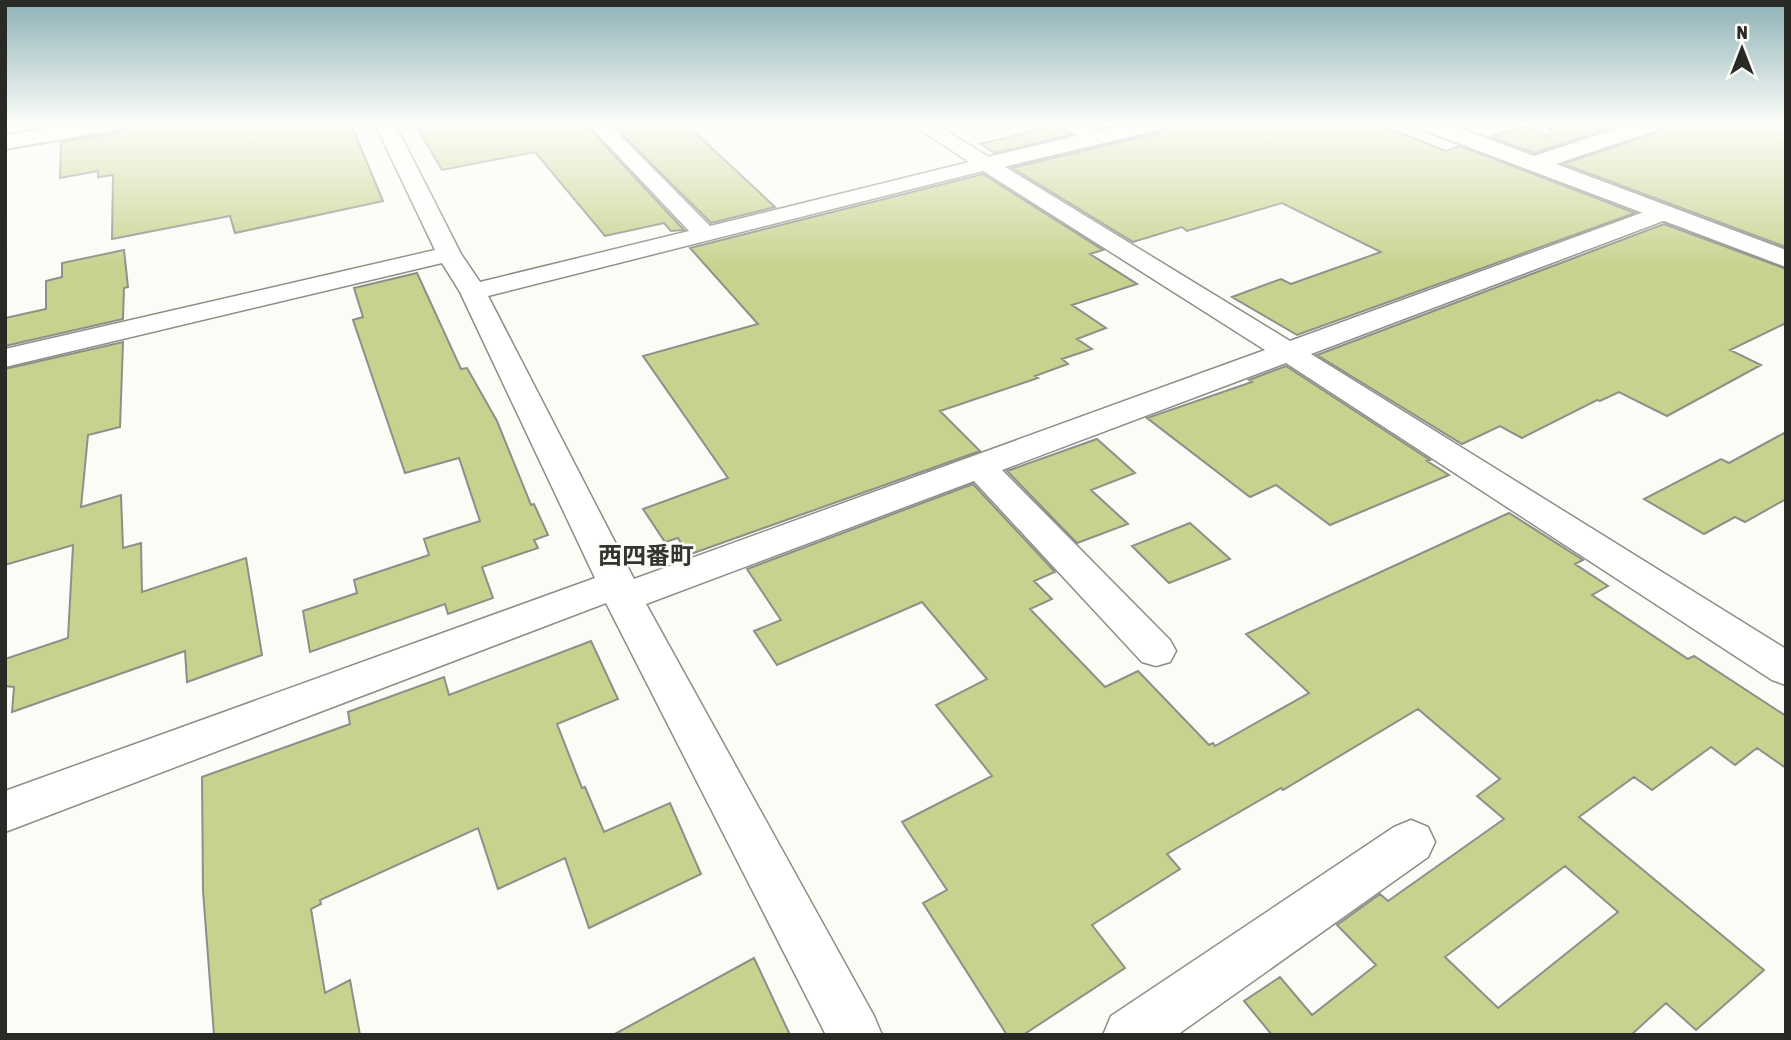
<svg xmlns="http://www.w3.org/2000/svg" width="1791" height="1040" font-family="'Asap Condensed','Noto Sans JP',sans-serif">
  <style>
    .building { fill: #c8d28e; stroke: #8e8f89; stroke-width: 2; fill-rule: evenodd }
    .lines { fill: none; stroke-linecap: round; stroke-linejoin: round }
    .minor-casing { stroke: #8c8e87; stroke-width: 3 }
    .tertiary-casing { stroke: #8c8e87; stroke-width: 4 }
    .primary-casing { stroke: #8c8e87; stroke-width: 4 }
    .minor { fill: #fff; fill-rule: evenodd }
    .tertiary { fill: #fff; fill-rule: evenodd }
    .primary { fill: #fff; fill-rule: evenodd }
    .labels { text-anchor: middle; stroke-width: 5; stroke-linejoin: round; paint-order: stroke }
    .quarter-label { font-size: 24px; font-weight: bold; fill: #343530; stroke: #fbfcf5 }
  </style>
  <rect width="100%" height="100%" fill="#fbfcf5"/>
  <path class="building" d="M 129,124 L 351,124 L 383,201 L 235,233 L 230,216 L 112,239 L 113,175 L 98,177 L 98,171 L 60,178 L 61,142 L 123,132 Z
    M 415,124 L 585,124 L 684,230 L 671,231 L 664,223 L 605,236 L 535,152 L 442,170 Z
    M 612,124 L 686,124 L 775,207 L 711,223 Z
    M 1168,124 L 1378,124 L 1446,151 L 1460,146 L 1635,213 L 1297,335 L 1232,297 L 1281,279 L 1291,284 L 1381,252 L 1282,203 L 1187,231 L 1182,227 L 1133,242 L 1012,168 L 1163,132 Z
    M 1551,124 L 1623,124 L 1534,153 L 1490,137 L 1522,126 L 1549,136 Z
    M 1666,124 L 1732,124 L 1741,127 L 1751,124 L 1786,124 L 1786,247 L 1564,164 L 1661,131 Z
    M 1058,125 L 1070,135 L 995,153 L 980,144 Z
    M 983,174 L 1103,250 L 1090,254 L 1137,284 L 1072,305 L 1106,328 L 1077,339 L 1092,349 L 1062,359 L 1068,364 L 1035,376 L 1038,378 L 940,411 L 980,451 L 688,555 L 678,538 L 665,542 L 643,509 L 728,478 L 643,356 L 758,324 L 690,248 Z
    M 1664,224 L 1786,269 L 1786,323 L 1730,350 L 1761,365 L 1667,416 L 1619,392 L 1600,401 L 1597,400 L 1522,438 L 1500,426 L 1462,444 L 1317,355 Z
    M 124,250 L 128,287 L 124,288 L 123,319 L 5,346 L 5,318 L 46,309 L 46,281 L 62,277 L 62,263 Z
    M 417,273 L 461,369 L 467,368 L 497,421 L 531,505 L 534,504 L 548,535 L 534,540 L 538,548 L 482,567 L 493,598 L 448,614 L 445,604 L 310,652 L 303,611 L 357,593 L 354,580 L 429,555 L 424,539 L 480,521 L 459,458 L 405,473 L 353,320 L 363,317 L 354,288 Z
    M 123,342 L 120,427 L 88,435 L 81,507 L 121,495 L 123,548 L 141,543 L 142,592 L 246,558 L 262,655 L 187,682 L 185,651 L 12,712 L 14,687 L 5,686 L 5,659 L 68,638 L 73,545 L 5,565 L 5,369 Z
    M 1286,366 L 1430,460 L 1427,461 L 1449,475 L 1330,525 L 1276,485 L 1250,497 L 1147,418 L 1252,382 L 1249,380 Z
    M 1786,432 L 1786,499 L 1745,522 L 1735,517 L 1704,534 L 1644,499 L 1721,459 L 1729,463 Z
    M 1097,439 L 1135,473 L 1091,490 L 1128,524 L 1077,543 L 1007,471 Z
    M 973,484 L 1055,572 L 1034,581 L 1052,599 L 1030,609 L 1105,687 L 1138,671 L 1209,745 L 1213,743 L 1215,746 L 1309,693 L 1246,634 L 1509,513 L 1583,560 L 1575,564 L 1608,586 L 1592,595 L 1688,659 L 1694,656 L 1786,716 L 1786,768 L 1757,748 L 1735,765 L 1711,747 L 1652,790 L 1634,777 L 1579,817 L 1764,970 L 1696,1030 L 1666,1003 L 1631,1035 L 1272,1035 L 1244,1001 L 1280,977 L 1312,1015 L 1376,965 L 1337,925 L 1380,894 L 1388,901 L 1504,819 L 1477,796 L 1500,779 L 1418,709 L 1283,790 L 1281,788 L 1167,854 L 1180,869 L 1092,925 L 1125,968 L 1023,1035 L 1007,1035 L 923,903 L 947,890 L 902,822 L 992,776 L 936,705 L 987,679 L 922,602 L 777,665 L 754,631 L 781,620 L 747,569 ZM 1565,866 L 1618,912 L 1498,1008 L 1445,957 Z
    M 1190,523 L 1230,559 L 1169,583 L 1132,546 Z
    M 591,641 L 618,699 L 557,724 L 582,788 L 585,787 L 604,832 L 670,803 L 701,874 L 589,928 L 565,858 L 498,889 L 478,828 L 320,900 L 321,904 L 311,909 L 325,993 L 350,980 L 360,1035 L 214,1035 L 203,891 L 202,777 L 350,724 L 348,712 L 444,677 L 449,695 Z
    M 754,958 L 790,1035 L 613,1035 Z"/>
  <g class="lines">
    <defs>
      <path id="minor" d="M 375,124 L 395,124 L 461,254 L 480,282 L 689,231 L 588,124 L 609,124 L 710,226 L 969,162 L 912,124 L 935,124 L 1290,341 L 1655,208 L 1671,208 L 1675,213 L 1671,218 L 1311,354 L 1786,649 L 1786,685 L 1772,680 L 1286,363 L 1002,470 L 1170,640 L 1176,651 L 1170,662 L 1156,666 L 1142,662 L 974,481 L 646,604 L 874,1016 L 882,1035 L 826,1035 L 606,603 L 5,832 L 5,791 L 595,578 L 460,292 L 442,263 L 5,367 L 5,349 L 435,250 ZM 983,171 L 1265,350 L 634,579 L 488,296 Z
        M 1060,124 L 1085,124 L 1108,138 L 1105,142 C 1090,146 1076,135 1063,128 Z
        M 1411,820 L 1428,827 L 1435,842 L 1428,857 L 1177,1035 L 1103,1035 L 1111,1016 L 1394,827 Z"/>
      <path id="tertiary" d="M 1128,124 L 1165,124 L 1162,129 L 987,171 L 979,169 L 975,164 L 979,159 Z
        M 1418,124 L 1448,124 L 1534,156 L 1631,124 L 1663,124 L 1660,129 L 1556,164 L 1786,250 L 1786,267 L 1421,129 Z"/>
      <path id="primary" d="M 76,124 L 126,124 L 123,129 L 115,130 L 5,149 L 5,135 Z"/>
    </defs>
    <use href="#minor" class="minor-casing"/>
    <use href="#tertiary" class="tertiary-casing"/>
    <use href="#primary" class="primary-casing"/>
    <use href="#minor" class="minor"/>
    <use href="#tertiary" class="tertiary"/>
    <use href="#primary" class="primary"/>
  </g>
  <linearGradient id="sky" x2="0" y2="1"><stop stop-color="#8db1b6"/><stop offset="0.46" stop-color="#fdfefa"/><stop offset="1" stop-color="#fdfefa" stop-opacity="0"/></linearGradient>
  <rect width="1791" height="269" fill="url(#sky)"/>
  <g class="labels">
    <g class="quarter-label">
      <text x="646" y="564">西四番町</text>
    </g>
  </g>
  <rect width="1791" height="1040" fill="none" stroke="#292926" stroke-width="14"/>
  <g transform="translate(1742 49)" stroke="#fbfcf5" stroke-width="5" paint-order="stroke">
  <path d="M0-5L12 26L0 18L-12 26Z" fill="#292926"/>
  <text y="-10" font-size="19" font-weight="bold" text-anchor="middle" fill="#292926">N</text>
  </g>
</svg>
